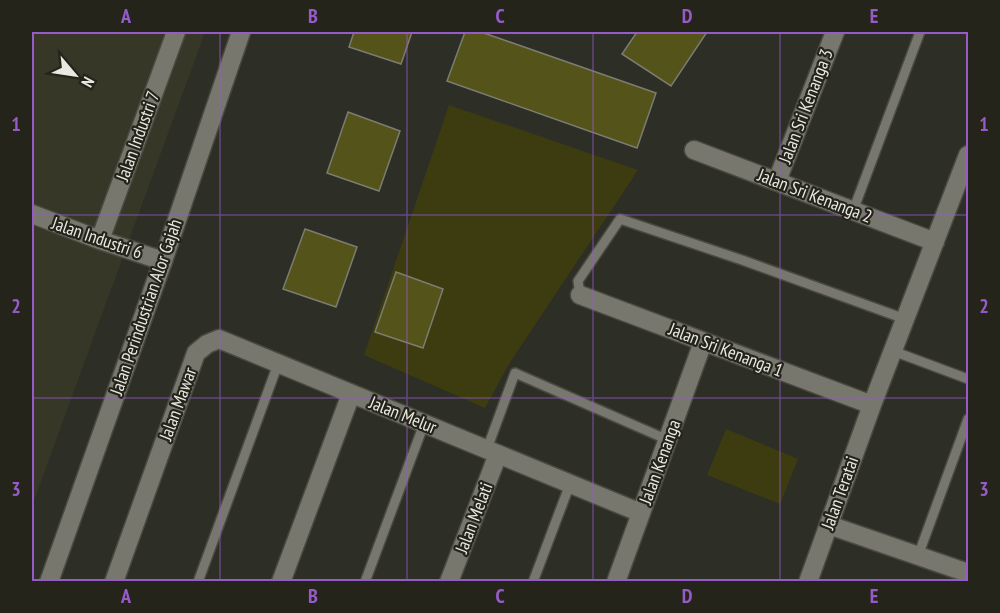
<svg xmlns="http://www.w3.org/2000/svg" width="1000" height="613" font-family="'PT Sans Narrow',sans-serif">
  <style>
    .built { fill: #373728 }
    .green { fill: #3d3c10 }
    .building { fill: #545319; stroke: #7c7c72; stroke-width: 1.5 }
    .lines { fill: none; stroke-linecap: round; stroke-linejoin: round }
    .lane-casing { stroke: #494941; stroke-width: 12 }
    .street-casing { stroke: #494941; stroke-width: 21 }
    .secondary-casing { stroke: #494941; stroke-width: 21 }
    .lane { stroke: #77776d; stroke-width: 9 }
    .street { stroke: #77776d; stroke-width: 18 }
    .secondary { stroke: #77776d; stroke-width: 18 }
    .grid { fill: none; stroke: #965bc8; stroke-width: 1.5; stroke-opacity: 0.55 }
    .labels { text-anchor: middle; stroke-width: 4.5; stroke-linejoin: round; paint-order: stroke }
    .street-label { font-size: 18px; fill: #e9e9e3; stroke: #24241b }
    .neatline { fill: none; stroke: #965bc8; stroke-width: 2 }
    .grid-label { font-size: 20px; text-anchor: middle; font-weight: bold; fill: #965bc8 }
  </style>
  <rect width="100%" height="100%" fill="#2d2e25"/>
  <path class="built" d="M 32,32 L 205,32 L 32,506 Z"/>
  <path class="green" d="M 449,105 L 638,170 L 509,364 L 485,408 L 364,355 Z
    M 726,429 L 798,459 L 780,504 L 707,475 Z"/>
  <path class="building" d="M 354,32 L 412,32 L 401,64 L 349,47 Z
    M 465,32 L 481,32 L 656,93 L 637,148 L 447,81 Z
    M 637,32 L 707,32 L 671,86 L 622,54 Z
    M 348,112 L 400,131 L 379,191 L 327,173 Z
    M 305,229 L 357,247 L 336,307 L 283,289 Z
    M 396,272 L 443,289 L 423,348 L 375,332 Z"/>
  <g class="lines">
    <defs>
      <path id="lane" d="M 853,211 L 920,32
        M 580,295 L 578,281 L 620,219 L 742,260 L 905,319
        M 893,351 L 968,379
        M 487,449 L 515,373 L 668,440
        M 918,556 L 968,419
        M 198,582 L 278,364
        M 365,582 L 424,424
        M 533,582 L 570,484"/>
      <path id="street" d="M 694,150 L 935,242
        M 777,181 L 835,32
        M 32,214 L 100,240 L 163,261
        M 100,240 L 176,32
        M 580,295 L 872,405
        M 829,525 L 968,573
        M 114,582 L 196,353 L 207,344 L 219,339 L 641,513
        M 281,582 L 351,394
        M 449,582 L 498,454
        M 616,582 L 703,342
        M 808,582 L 872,405 L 968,155"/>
      <path id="secondary" d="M 49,582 L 163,261 L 241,32"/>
    </defs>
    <use href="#lane" class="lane-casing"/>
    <use href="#street" class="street-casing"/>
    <use href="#secondary" class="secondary-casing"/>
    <use href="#lane" class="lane"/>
    <use href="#street" class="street"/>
    <use href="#secondary" class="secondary"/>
  </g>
  <path class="grid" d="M 220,32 L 220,582M 407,32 L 407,582M 593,32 L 593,582M 780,32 L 780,582M 32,215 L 968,215M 32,398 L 968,398"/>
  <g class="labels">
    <g class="street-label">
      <text transform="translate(806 106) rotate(-69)" y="6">Jalan Sri Kenanga 3</text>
      <text transform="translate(138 136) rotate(-70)" y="6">Jalan Industri 7</text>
      <text transform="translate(815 196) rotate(21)" y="6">Jalan Sri Kenanga 2</text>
      <text transform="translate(97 238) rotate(19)" y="6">Jalan Industri 6</text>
      <text transform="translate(146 307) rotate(-71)" y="6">Jalan Perindustrian Alor Gajah</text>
      <text transform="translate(726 350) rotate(21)" y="6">Jalan Sri Kenanga 1</text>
      <text transform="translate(178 404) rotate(-70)" y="6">Jalan Mawar</text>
      <text transform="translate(403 415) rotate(22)" y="6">Jalan Melur</text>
      <text transform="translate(660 462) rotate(-70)" y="6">Jalan Kenanga</text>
      <text transform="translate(840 493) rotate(-70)" y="6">Jalan Teratai</text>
      <text transform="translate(474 518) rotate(-69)" y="6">Jalan Melati</text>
    </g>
  </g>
  <rect width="1000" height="613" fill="none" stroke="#24241b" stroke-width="66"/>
  <g transform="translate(75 75) rotate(119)" stroke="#24241b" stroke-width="4.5" paint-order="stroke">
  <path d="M0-4.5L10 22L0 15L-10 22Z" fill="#e9e9e3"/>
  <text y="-9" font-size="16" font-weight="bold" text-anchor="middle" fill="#e9e9e3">N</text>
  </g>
  <rect x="33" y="33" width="934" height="547" class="neatline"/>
  <g class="grid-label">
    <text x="126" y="23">A</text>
    <text x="313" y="23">B</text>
    <text x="500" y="23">C</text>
    <text x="687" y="23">D</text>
    <text x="874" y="23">E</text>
    <text x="16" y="131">1</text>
    <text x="984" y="131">1</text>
    <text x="16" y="313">2</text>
    <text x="984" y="313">2</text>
    <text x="16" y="496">3</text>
    <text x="984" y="496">3</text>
    <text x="126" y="603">A</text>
    <text x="313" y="603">B</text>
    <text x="500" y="603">C</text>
    <text x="687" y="603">D</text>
    <text x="874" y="603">E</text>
  </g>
</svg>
